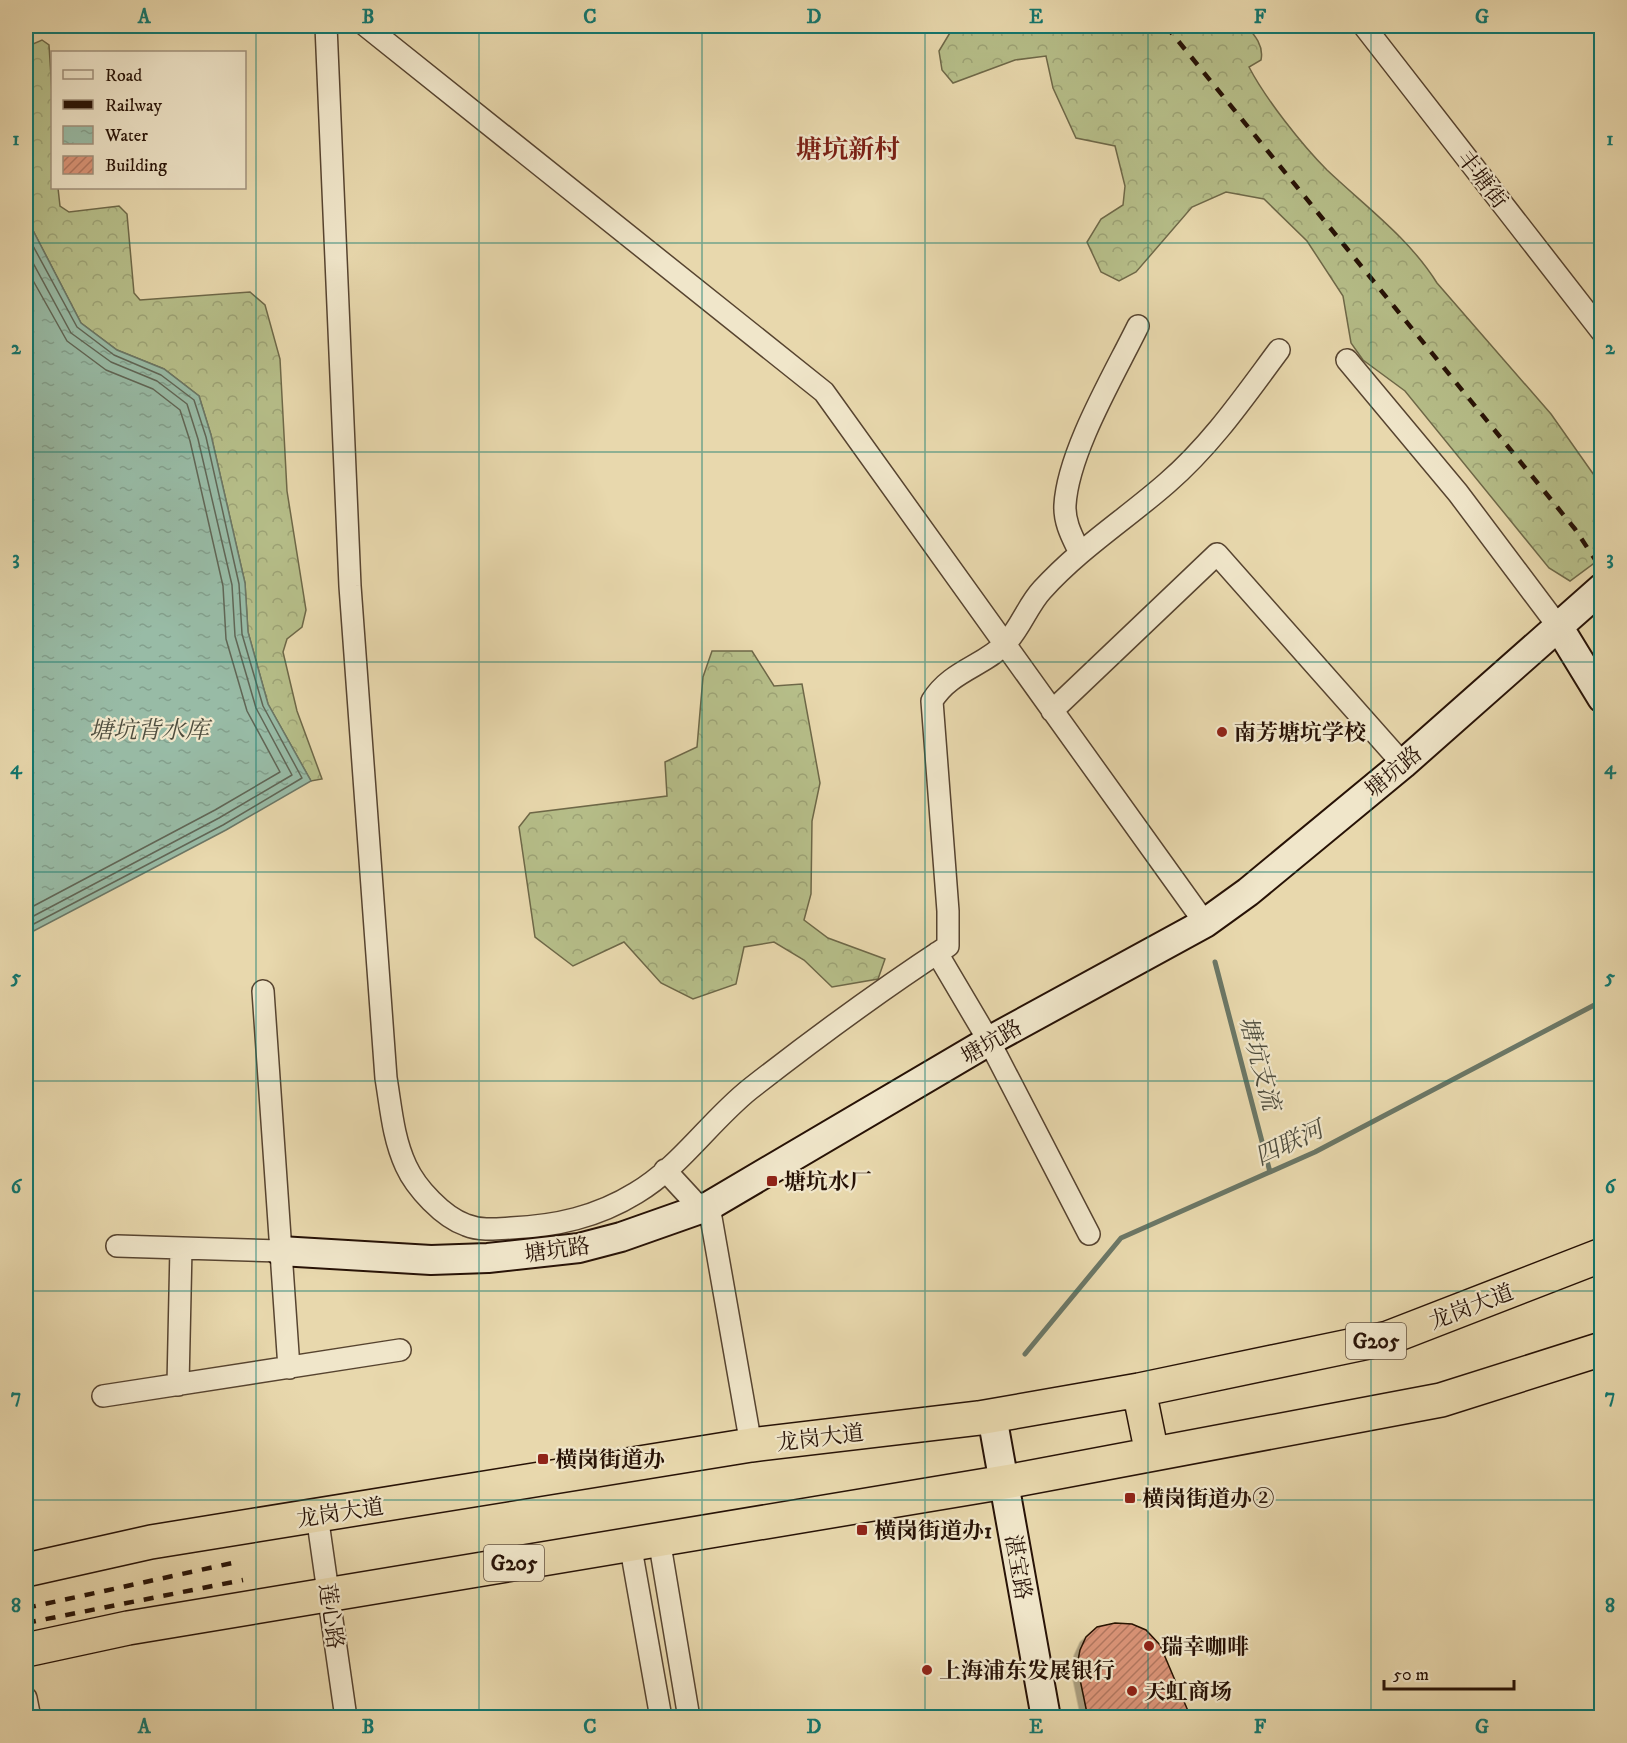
<svg xmlns="http://www.w3.org/2000/svg" width="1627" height="1743" font-family="'IM FELL DW Pica','Noto Serif SC',serif">
  <style>
    .forest { fill: url(#forest-crowns); stroke: #6e6848; stroke-width: 1.5 }
    .water { fill: url(#water-ripples); stroke: #6b7766; stroke-width: 1.5 }
    .lines { fill: none; stroke-linecap: round; stroke-linejoin: round }
    .shore { stroke: #606656; stroke-width: 1.5 }
    .stream { stroke: #6b7766; stroke-width: 5 }
    .building { fill: url(#building-hatch); stroke: #271206; stroke-width: 1.5; filter: url(#shadow) }
    .street-casing { stroke: #574430; stroke-width: 24 }
    .secondary-casing { stroke: #271206; stroke-width: 32 }
    .highway-casing { stroke: #271206; stroke-width: 36 }
    .street { stroke: #f0e6ca; stroke-width: 21 }
    .secondary { stroke: #f0e6ca; stroke-width: 28 }
    .highway { stroke: #e8d8ad; stroke-width: 33 }
    .rail { stroke: #271206; stroke-width: 4.5; stroke-dasharray: 10 10; stroke-linecap: butt }
    .grid { fill: none; stroke: #0f766e; stroke-width: 1.5; stroke-opacity: 0.55 }
    .poi-dot { fill: #8f2418; stroke: #f0e6ca; stroke-width: 2 }
    .labels { text-anchor: middle; stroke-width: 4.5; stroke-linejoin: round; paint-order: stroke }
    .shield { fill: #f0e6ca; stroke: #635241; stroke-width: 1.5 }
    .shield-label { font-size: 21px; font-weight: bold; fill: #271206 }
    .street-label { font-size: 22px; fill: #271206; stroke: #f0e6ca }
    .poi-label { font-size: 22px; font-weight: bold; fill: #271206; stroke: #f0e6ca; text-anchor: start }
    .water-label { font-size: 24px; font-style: italic; fill: #4f4d3e; stroke: #f0e6ca }
    .quarter-label { font-size: 26px; font-weight: bold; fill: #7a1f14; stroke: #f0e6ca }
    .neatline { fill: none; stroke: #0f766e; stroke-width: 2 }
    .grid-label { font-size: 20px; text-anchor: middle; font-weight: bold; fill: #0f766e }
  </style>
  <defs>
    <pattern id="forest-crowns" width="20" height="18" patternUnits="userSpaceOnUse" patternTransform="scale(1.5)"><rect width="20" height="18" fill="#b6be89"/><path d="M2 6a3 3 0 1 1 6 0M12 15a3 3 0 1 1 6 0" fill="none" stroke="#9ca275"/></pattern>
    <pattern id="water-ripples" width="26" height="14" patternUnits="userSpaceOnUse" patternTransform="scale(1.5)"><rect width="26" height="14" fill="#98bba6"/><path d="M2 4q2-2 4 0t4 0M15 11q2-2 4 0t4 0" fill="none" stroke="#83a08d"/></pattern>
    <pattern id="building-hatch" width="6" height="6" patternUnits="userSpaceOnUse" patternTransform="scale(1.5)"><rect width="6" height="6" fill="#db9579"/><path d="M-1 1l2-2M0 6l6-6M5 7l2-2" fill="none" stroke="#b27861"/></pattern>
    <filter id="shadow"><feDropShadow dx="-5.5" dy="5.5" stdDeviation="0" flood-color="#0004"/></filter>
  </defs>
  <rect width="100%" height="100%" fill="#e8d8ad"/>
  <filter id="stains"><feTurbulence type="fractalNoise" baseFrequency=".00333" numOctaves="4"/><feColorMatrix values="0 0 0 0 .2 0 0 0 0 .09 0 0 0 0 .02 0 0 0 .5 -.17"/></filter>
  <radialGradient id="worn" r=".72"><stop offset=".6" stop-color="#630" stop-opacity="0"/><stop offset="1" stop-color="#630" stop-opacity=".3"/></radialGradient>
  <path class="forest" d="M 954,26 L 1246,26 C 1255,35 1264,46 1261,60 L 1249,67 C 1265,98 1302,145 1327,170 C 1365,206 1409,238 1437,283 L 1551,414 L 1601,485 L 1601,558 L 1570,581 L 1549,568 L 1405,391 L 1363,360 L 1351,343 L 1343,296 L 1307,241 L 1264,199 L 1226,192 L 1192,207 L 1136,272 L 1119,281 L 1101,272 L 1087,242 L 1101,219 L 1123,205 L 1125,186 L 1115,146 L 1076,138 L 1053,88 L 1046,56 L 1015,60 L 953,83 L 942,70 L 939,51 Z
    M 42,40 L 49,45 L 52,93 L 52,188 L 58,188 L 60,206 L 69,212 L 119,206 L 127,214 L 134,293 L 140,300 L 250,292 L 265,305 L 280,359 L 287,491 L 306,610 L 302,627 L 287,639 L 283,652 L 297,711 L 322,779 L 311,781 L 268,704 L 248,632 L 245,583 L 211,435 L 199,396 L 164,369 L 117,350 L 81,323 L 26,217 L 26,47 Z
    M 712,651 L 752,651 L 774,686 L 802,684 L 820,783 L 812,821 L 811,894 L 804,920 L 828,938 L 885,959 L 878,979 L 832,987 L 804,960 L 774,942 L 744,947 L 736,984 L 693,999 L 661,983 L 624,942 L 573,966 L 535,937 L 519,827 L 530,813 L 667,796 L 665,762 L 697,747 L 703,677 Z"/>
  <path class="water" d="M 26,217 L 81,323 L 117,350 L 164,369 L 199,396 L 211,435 L 245,583 L 248,632 L 268,704 L 311,781 L 226,830 L 26,935 Z"/>
  <g class="lines">
    <path class="shore" d="M 26,233 L 77,327 L 114,355 L 161,375 L 194,400 L 206,437 L 239,584 L 242,634 L 263,706 L 302,778 L 223,825 L 26,928
      M 26,250 L 71,333 L 111,362 L 157,381 L 187,404 L 198,439 L 232,585 L 235,636 L 256,708 L 292,775 L 219,818 L 26,920
      M 26,268 L 67,341 L 106,370 L 153,389 L 180,410 L 190,441 L 223,586 L 226,639 L 247,711 L 280,772 L 215,810 L 26,910"/>
    <path class="stream" d="M 1215,962 L 1270,1172
      M 1025,1354 L 1121,1238 L 1315,1152 L 1602,1001"/>
  </g>
  <path class="building" d="M 1115,1623 L 1132,1624 L 1146,1630 L 1160,1645 L 1191,1718 L 1088,1718 L 1077,1665 L 1080,1650 L 1086,1637 L 1097,1627 Z"/>
  <g class="lines">
    <defs>
      <path id="street" d="M 326,26 L 350,586 L 386,1078 C 391,1108 393,1138 406,1166 C 416,1188 443,1217 466,1225 C 481,1231 496,1229 511,1228 C 556,1226 597,1217 636,1193 C 680,1167 710,1121 750,1089 C 814,1039 879,991 948,946 L 948,911 L 932,701 C 950,671 984,666 1006,643 C 1021,627 1028,605 1042,590 C 1080,548 1126,519 1167,483 C 1212,444 1244,397 1279,350
        M 366,26 L 824,392 L 1205,923
        M 1364,26 L 1602,332
        M 1347,360 L 1458,493 L 1558,626
        M 1080,553 C 1073,538 1064,523 1065,505 C 1068,452 1114,375 1138,326
        M 1052,711 L 1217,554 L 1403,764
        M 937,953 L 989,1041 L 1089,1234
        M 263,991 L 289,1368
        M 665,1170 L 700,1208
        M 709,1206 L 751,1445
        M 117,1246 L 280,1251
        M 178,1385 L 181,1248
        M 103,1396 L 400,1350
        M 317,1515 L 346,1718
        M 659,1539 L 689,1718
        M 630,1543 L 661,1718
        M 26,1698 L 30,1718"/>
      <path id="secondary" d="M 1558,626 L 1602,698
        M 280,1251 L 431,1260 L 488,1258 L 579,1248 L 621,1237 L 709,1206 L 989,1041 L 1205,923 L 1248,892 L 1403,764 L 1602,588
        M 992,1416 L 1046,1718"/>
      <path id="highway" d="M 1139,1390 L 1152,1454
        M 26,1570 L 151,1542 L 751,1445 L 979,1418 L 1139,1390 L 1388,1338 L 1602,1255
        M 26,1650 L 128,1628 L 1011,1481 L 1441,1400 L 1602,1349"/>
    </defs>
    <use href="#street" class="street-casing"/>
    <use href="#secondary" class="secondary-casing"/>
    <use href="#highway" class="highway-casing"/>
    <use href="#street" class="street"/>
    <use href="#secondary" class="secondary"/>
    <use href="#highway" class="highway"/>
    <path class="rail" d="M 1166,26 L 1575,529 L 1602,570
      M 26,1608 L 237,1562
      M 26,1623 L 243,1580"/>
  </g>
  <path class="grid" d="M 256,26 L 256,1718M 479,26 L 479,1718M 702,26 L 702,1718M 925,26 L 925,1718M 1148,26 L 1148,1718M 1371,26 L 1371,1718M 26,243 L 1602,243M 26,452 L 1602,452M 26,662 L 1602,662M 26,872 L 1602,872M 26,1081 L 1602,1081M 26,1291 L 1602,1291M 26,1500 L 1602,1500"/>
  <g class="poi-dot">
    <circle cx="1222" cy="732" r="6"/>
    <rect x="766" y="1175" width="12" height="12" rx="3"/>
    <rect x="537" y="1453" width="12" height="12" rx="3"/>
    <rect x="1124" y="1492" width="12" height="12" rx="3"/>
    <rect x="856" y="1524" width="12" height="12" rx="3"/>
    <circle cx="1149" cy="1646" r="6"/>
    <circle cx="927" cy="1670" r="6"/>
    <circle cx="1132" cy="1691" r="6"/>
  </g>
  <g class="labels">
    <g class="shield">
      <rect x="1346" y="1323" width="60" height="36" rx="4.5"/>
      <rect x="484" y="1545" width="60" height="36" rx="4.5"/>
    </g>
    <g class="shield-label">
      <text x="1376" y="1348">G205</text>
      <text x="514" y="1570">G205</text>
    </g>
    <g class="street-label">
      <text transform="translate(1483 179) rotate(52)" y="8">丰塘街</text>
      <text transform="translate(1393 771) rotate(-40)" y="8">塘坑路</text>
      <text transform="translate(991 1041) rotate(-30)" y="8">塘坑路</text>
      <text transform="translate(557 1249) rotate(-8)" y="8">塘坑路</text>
      <text transform="translate(1471 1306) rotate(-21)" y="8">龙岗大道</text>
      <text transform="translate(820 1437) rotate(-7)" y="8">龙岗大道</text>
      <text transform="translate(340 1512) rotate(-9)" y="8">龙岗大道</text>
      <text transform="translate(1019 1567) rotate(80)" y="8">湛宝路</text>
      <text transform="translate(332 1616) rotate(82)" y="8">莲心路</text>
    </g>
    <g class="poi-label">
      <text x="1234" y="740">南芳塘坑学校</text>
      <text x="784" y="1189">塘坑水厂</text>
      <text x="555" y="1467">横岗街道办</text>
      <text x="1142" y="1506">横岗街道办②</text>
      <text x="874" y="1538">横岗街道办1</text>
      <text x="1161" y="1654">瑞幸咖啡</text>
      <text x="939" y="1678">上海浦东发展银行</text>
      <text x="1144" y="1699">天虹商场</text>
    </g>
    <g class="water-label">
      <text x="149" y="738">塘坑背水库</text>
      <text transform="translate(1260 1063) rotate(75)" y="8">塘坑支流</text>
      <text transform="translate(1289 1143) rotate(-25)" y="8">四联河</text>
    </g>
    <g class="quarter-label">
      <text x="848" y="158">塘坑新村</text>
    </g>
  </g>
  <rect width="1627" height="1743" fill="none" stroke="#e8d8ad" stroke-width="66"/>
  <rect x="51" y="51" width="195" height="138" fill="#f0e6ca" stroke="#a0917c" stroke-width="1.5"/>
  <rect x="63" y="70" width="30" height="9" fill="#f0e6ca" stroke="#a0917c" stroke-width="1.5"/>
  <text x="105" y="81" font-size="18" fill="#271206">Road</text>
  <rect x="63" y="100" width="30" height="9" fill="#271206" stroke="#a0917c" stroke-width="1.5"/>
  <text x="105" y="111" font-size="18" fill="#271206">Railway</text>
  <rect x="63" y="126" width="30" height="18" fill="url(#water-ripples)" stroke="#a0917c" stroke-width="1.5"/>
  <text x="105" y="141" font-size="18" fill="#271206">Water</text>
  <rect x="63" y="156" width="30" height="18" fill="url(#building-hatch)" stroke="#a0917c" stroke-width="1.5"/>
  <text x="105" y="171" font-size="18" fill="#271206">Building</text>
  <path d="M1384 1680v9h130v-9" fill="none" stroke="#271206" stroke-width="3"/>
  <text x="1393" y="1680" font-size="18" fill="#271206" stroke="#f0e6ca" stroke-width="4.5" paint-order="stroke">50 m</text>
  <rect x="33" y="33" width="1561" height="1677" class="neatline"/>
  <g class="grid-label">
    <text x="144" y="23">A</text>
    <text x="368" y="23">B</text>
    <text x="590" y="23">C</text>
    <text x="814" y="23">D</text>
    <text x="1036" y="23">E</text>
    <text x="1260" y="23">F</text>
    <text x="1482" y="23">G</text>
    <text x="16" y="145">1</text>
    <text x="1610" y="145">1</text>
    <text x="16" y="354">2</text>
    <text x="1610" y="354">2</text>
    <text x="16" y="564">3</text>
    <text x="1610" y="564">3</text>
    <text x="16" y="774">4</text>
    <text x="1610" y="774">4</text>
    <text x="16" y="983">5</text>
    <text x="1610" y="983">5</text>
    <text x="16" y="1193">6</text>
    <text x="1610" y="1193">6</text>
    <text x="16" y="1402">7</text>
    <text x="1610" y="1402">7</text>
    <text x="16" y="1612">8</text>
    <text x="1610" y="1612">8</text>
    <text x="144" y="1733">A</text>
    <text x="368" y="1733">B</text>
    <text x="590" y="1733">C</text>
    <text x="814" y="1733">D</text>
    <text x="1036" y="1733">E</text>
    <text x="1260" y="1733">F</text>
    <text x="1482" y="1733">G</text>
  </g>
  <rect width="100%" height="100%" filter="url(#stains)"/>
  <rect width="100%" height="100%" fill="url(#worn)"/>
</svg>
